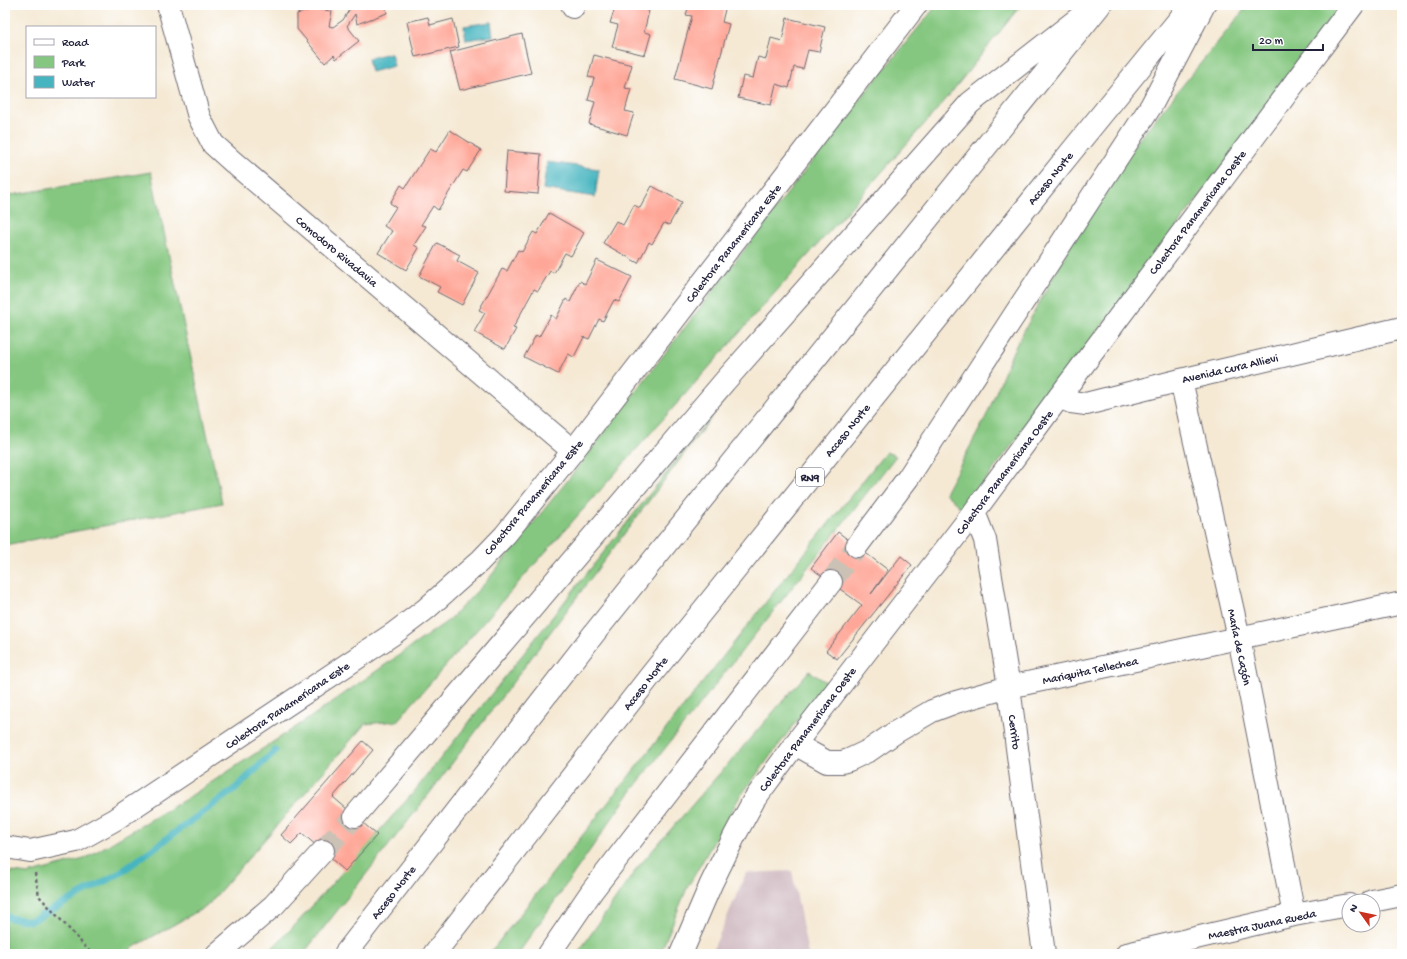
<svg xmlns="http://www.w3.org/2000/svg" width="1407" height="959" font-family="'Gochi Hand',sans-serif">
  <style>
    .industrial { fill: #d2bec5 }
    .green { fill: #85c780; stroke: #54745e }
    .water { fill: #46b5c0; stroke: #346c7e }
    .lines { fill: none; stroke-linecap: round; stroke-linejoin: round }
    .stream { stroke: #46b5c0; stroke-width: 7 }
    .building { fill: #fea798 }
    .highway-tunnel { stroke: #cbc1b5; stroke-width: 22; stroke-dasharray: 22 11; stroke-linecap: butt }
    .minor-casing { stroke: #6c6871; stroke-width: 24 }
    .highway-casing { stroke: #6c6871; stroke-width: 24 }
    .path { stroke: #6c6871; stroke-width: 2.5; stroke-dasharray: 3 3; stroke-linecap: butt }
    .minor { stroke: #fff; stroke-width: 22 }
    .highway { stroke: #fff; stroke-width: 22 }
    .labels { text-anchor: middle; stroke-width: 4; stroke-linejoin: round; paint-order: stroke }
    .shield { fill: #fff; stroke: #646476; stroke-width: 1 }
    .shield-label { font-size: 11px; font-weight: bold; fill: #22223b }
    .street-label { font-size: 12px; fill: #22223b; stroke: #fff }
  </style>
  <rect width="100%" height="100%" fill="#fff"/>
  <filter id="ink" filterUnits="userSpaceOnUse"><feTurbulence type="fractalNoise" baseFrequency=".025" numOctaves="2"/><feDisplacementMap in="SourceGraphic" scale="8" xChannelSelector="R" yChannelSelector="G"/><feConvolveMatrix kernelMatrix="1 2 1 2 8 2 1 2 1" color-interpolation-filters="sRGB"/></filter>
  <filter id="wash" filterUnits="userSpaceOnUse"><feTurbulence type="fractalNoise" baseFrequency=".012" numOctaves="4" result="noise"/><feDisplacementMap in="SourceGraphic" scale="16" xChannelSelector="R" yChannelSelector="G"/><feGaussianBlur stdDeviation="0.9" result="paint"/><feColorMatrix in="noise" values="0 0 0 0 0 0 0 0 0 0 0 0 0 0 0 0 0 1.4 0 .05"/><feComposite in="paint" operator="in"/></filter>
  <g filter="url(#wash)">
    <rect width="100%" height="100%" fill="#f5e9d4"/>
    <path class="industrial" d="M 792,871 L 808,954 L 711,954 L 746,873 Z"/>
    <path class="green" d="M 937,5 L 1021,5 L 943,103 L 526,574 L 397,721 L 365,724 L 207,906 L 134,947 L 125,954 L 5,954 L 5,871 L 28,874 L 84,859 L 186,799 L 311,717 L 449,620 L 486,582 L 571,476 L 859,100 Z
      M 1248,5 L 1344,5 L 963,510 L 945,493 L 985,419 L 1013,351 L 1076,235 L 1135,144 Z
      M 151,172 L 222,503 L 5,545 L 5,196 Z
      M 732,390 L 423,802 L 303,954 L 266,954 L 297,923 L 413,793 Z
      M 886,452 L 896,456 L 629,794 L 518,954 L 489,954 L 788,574 Z
      M 809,671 L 826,682 L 739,798 L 687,888 L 660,954 L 577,954 L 638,867 Z"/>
    <path class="water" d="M 491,22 L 493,36 L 466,40 L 464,26 Z
      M 391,53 L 394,66 L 371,72 L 368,58 Z
      M 547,162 L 599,169 L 595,197 L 543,189 Z"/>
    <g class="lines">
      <path class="stream" d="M 5,916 L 10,918 L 31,921 L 120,873 L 236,788 L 275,751"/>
    </g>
    <g id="blocks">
      <path class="building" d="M 352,5 L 385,5 L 387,13 L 357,24 L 355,14 L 347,26 L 359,41 L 336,59 L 334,55 L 325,63 L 297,29 L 297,14 L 314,9 L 332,11 L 329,26 L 333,27 L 343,20 Z
        M 616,5 L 644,5 L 643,9 L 649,11 L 644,32 L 651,34 L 645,55 L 612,47 L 618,25 L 610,23 Z
        M 689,5 L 726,5 L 722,22 L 729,24 L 712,89 L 675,79 L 692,16 L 686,15 Z
        M 428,17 L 430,25 L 453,19 L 459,47 L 415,57 L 407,22 Z
        M 787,18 L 825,27 L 819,52 L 808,50 L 803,69 L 794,67 L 789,88 L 776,84 L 771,105 L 738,98 L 743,76 L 753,78 L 758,57 L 766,59 L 771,38 L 782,41 Z
        M 522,34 L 531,73 L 460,90 L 450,52 Z
        M 594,55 L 632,65 L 625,88 L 631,89 L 625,111 L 634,113 L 627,135 L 589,124 L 595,102 L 588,100 L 594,78 L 588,77 Z
        M 450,130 L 481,150 L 467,172 L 463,170 L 438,210 L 433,206 L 421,225 L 426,226 L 414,245 L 419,248 L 406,270 L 378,253 L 392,231 L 384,226 L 396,207 L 390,203 L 401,185 L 405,188 L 430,149 L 436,152 Z
        M 507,151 L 541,154 L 538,194 L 504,191 Z
        M 652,186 L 682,202 L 669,225 L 664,223 L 652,244 L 649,242 L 638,263 L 603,243 L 616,221 L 623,225 L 634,205 L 640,208 Z
        M 549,213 L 584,233 L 571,256 L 565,253 L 554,273 L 550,271 L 538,291 L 534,289 L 513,328 L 516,329 L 505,349 L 474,332 L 485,313 L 479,310 L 502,269 L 507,271 L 518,250 L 522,252 L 533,232 L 537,234 Z
        M 437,243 L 460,255 L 457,261 L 479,273 L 462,305 L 437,292 L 440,287 L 419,276 Z
        M 597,260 L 632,277 L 619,302 L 614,300 L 603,321 L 599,319 L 589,339 L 584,337 L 574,357 L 568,354 L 558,374 L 524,357 L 536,335 L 539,337 L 551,315 L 556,319 L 566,299 L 570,302 L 580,281 L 585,284 Z
        M 838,532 L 888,570 L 871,594 L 901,556 L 912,565 L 837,659 L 826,651 L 862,605 L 811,568 Z
        M 363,741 L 373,750 L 333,797 L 377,835 L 345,871 L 302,833 L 291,844 L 281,835 Z"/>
    </g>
  </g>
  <g filter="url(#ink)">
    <use href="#blocks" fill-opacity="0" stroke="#6c6871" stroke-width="1"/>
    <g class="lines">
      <path class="highway-tunnel" d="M 831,582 L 857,546
        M 323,851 L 355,816"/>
      <defs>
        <path id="minor" d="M 168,5 L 199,117 L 213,144 L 233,162 L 573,451
          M 573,5 L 573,7
          M 1181,380 L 1239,638 L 1294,915
          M 1059,397 L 1071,402 L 1086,404 L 1181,380 L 1402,328
          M 974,512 L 985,540 L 1009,687 L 1044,954
          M 795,744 L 827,762 L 842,762 L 849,760 L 870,750 L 896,732 L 932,711 L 956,702 L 1009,687 L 1402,603
          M 5,847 L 30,851 L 76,841 L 114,820 L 393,634 L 426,609 L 480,561 L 505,535 L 573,451 L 916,5
          M 1372,901 L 1402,895
          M 681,954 L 711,884 L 735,835 L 754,800 L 795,744 L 974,512 L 1059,397 L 1353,5
          M 1127,954 L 1294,915 L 1349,905"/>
        <path id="highway" d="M 857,546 L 908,478 L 1151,106 L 1204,5
          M 355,816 L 725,381 L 970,103 L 1079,18
          M 217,954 L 274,905 L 323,851
          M 345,954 L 596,631 L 1100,5
          M 434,954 L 651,675 L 1071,152 L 1191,5
          M 549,954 L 592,891 L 831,582"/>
      </defs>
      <use href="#minor" class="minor-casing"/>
      <use href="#highway" class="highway-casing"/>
      <path class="path" d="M 35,873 L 39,896 L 92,954"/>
      <use href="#minor" class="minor"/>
      <use href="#highway" class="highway"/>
    </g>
  </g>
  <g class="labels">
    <rect class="shield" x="796" y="468" width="28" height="18" rx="3"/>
    <g class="shield-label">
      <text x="810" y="481">RN9</text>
    </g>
    <g class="street-label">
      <text transform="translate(1050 178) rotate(-51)" y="4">Acceso Norte</text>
      <text transform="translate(1197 212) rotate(-53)" y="4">Colectora Panamericana Oeste</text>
      <text transform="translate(733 243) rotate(-52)" y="4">Colectora Panamericana Este</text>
      <text transform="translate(337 251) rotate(40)" y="4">Comodoro Rivadavia</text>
      <text transform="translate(1230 368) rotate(-13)" y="4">Avenida Cura Allievi</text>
      <text transform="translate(847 430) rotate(-51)" y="4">Acceso Norte</text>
      <text transform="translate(1004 472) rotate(-53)" y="4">Colectora Panamericana Oeste</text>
      <text transform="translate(533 497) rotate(-50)" y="4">Colectora Panamericana Este</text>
      <text transform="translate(1240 647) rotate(78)" y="4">María de Cazón</text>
      <text transform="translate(1090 670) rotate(-12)" y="4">Mariquita Tellechea</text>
      <text transform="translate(645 683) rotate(-52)" y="4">Acceso Norte</text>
      <text transform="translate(287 705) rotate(-34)" y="4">Colectora Panamericana Este</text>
      <text transform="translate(807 729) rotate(-53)" y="4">Colectora Panamericana Oeste</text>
      <text transform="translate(1015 732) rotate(82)" y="4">Cerrito</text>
      <text transform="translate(393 892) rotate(-52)" y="4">Acceso Norte</text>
      <text transform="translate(1262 924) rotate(-12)" y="4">Maestra Juana Rueda</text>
    </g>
  </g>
  <rect width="1407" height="959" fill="none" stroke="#fff" stroke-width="20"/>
  <rect x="26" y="26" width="130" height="72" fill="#ffffff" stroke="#a7a7b1"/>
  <rect x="34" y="39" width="20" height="6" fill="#ffffff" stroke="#a7a7b1"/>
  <text x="62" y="46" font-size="12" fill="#22223b">Road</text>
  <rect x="34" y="56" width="20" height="12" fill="#85c780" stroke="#a7a7b1"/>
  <text x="62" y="66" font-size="12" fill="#22223b">Park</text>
  <rect x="34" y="76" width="20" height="12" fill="#46b5c0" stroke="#a7a7b1"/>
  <text x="62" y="86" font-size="12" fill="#22223b">Water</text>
  <g transform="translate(1361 913) rotate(303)"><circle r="19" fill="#ffffff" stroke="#a7a7b1"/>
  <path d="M0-3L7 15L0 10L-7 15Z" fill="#c8321e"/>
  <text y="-6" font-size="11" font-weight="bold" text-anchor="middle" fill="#22223b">N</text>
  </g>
  <path d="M1253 44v6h70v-6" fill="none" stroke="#22223b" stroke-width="2"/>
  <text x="1259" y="44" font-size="12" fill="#22223b" stroke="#ffffff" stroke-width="3" paint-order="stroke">20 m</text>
</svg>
